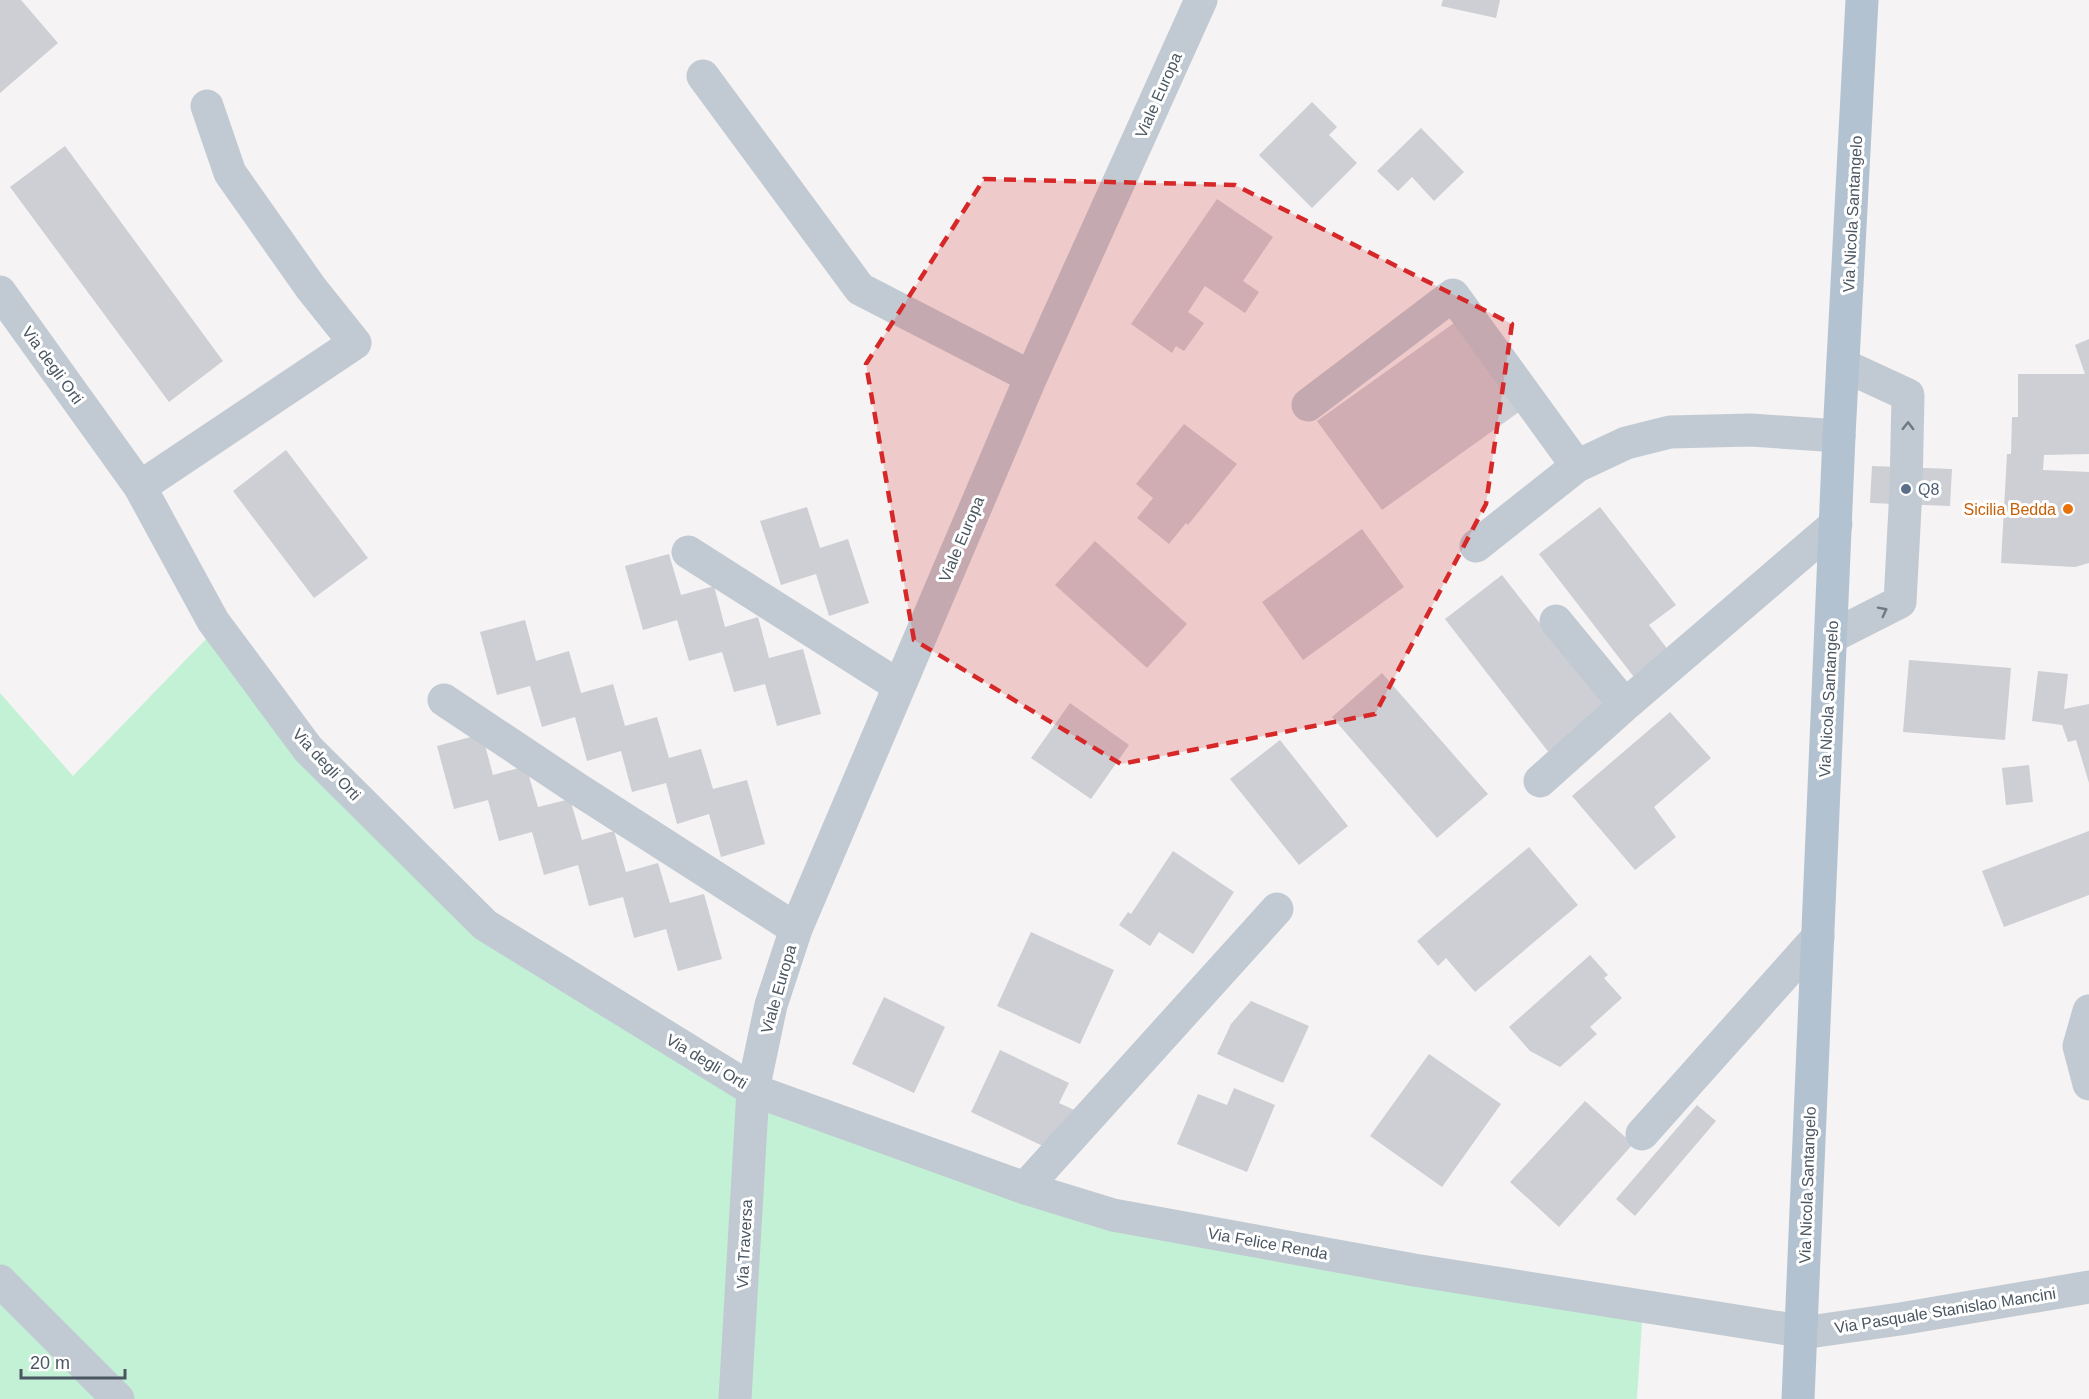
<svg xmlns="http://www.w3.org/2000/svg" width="2089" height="1399" font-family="Helvetica,sans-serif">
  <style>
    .green { fill: #c3f1d5 }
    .building { fill: #cdcfd5 }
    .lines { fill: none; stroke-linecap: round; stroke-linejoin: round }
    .minor { stroke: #c1cad2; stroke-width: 33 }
    .major { stroke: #b3c2d1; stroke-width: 33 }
    .oneway { stroke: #6e7983 }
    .marked { fill: #d62828; fill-opacity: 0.2; stroke: #d62828; stroke-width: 4.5; stroke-dasharray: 12 8; stroke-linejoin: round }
    .service-dot { fill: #5c6f8a; stroke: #fff; stroke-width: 2 }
    .food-dot { fill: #e8710a; stroke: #fff; stroke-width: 2 }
    .labels { text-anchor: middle; stroke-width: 6; stroke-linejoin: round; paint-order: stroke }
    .street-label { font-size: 16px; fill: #4a5661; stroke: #fff }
    .service-label { font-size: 16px; fill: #4e5e75; stroke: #fff; text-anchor: start }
    .food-label { font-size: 16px; fill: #c56008; stroke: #fff; text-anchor: end }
  </style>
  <rect width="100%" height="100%" fill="#f5f3f3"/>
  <path class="green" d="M 207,638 L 332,795 L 730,1091 L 1079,1220 L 1642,1322 L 1637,1399 L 0,1399 L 0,693 L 73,776 Z"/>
  <path class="building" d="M 0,0 L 21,0 L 58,43 L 0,93 Z
    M 1443,0 L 1500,0 L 1496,18 L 1441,6 Z
    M 1312,102 L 1337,127 L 1329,135 L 1357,163 L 1312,208 L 1259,155 Z
    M 1421,128 L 1464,172 L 1434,201 L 1412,177 L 1398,191 L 1377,171 Z
    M 65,146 L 223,361 L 169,402 L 10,187 Z
    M 1217,199 L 1273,237 L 1243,281 L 1259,292 L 1245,313 L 1205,286 L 1188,312 L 1204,323 L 1184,351 L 1176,346 L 1172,353 L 1131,324 Z
    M 1461,318 L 1526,407 L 1382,510 L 1317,421 Z
    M 2089,339 L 2089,454 L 2044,455 L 2043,470 L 2089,472 L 2089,563 L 2075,567 L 2001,563 L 2007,454 L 2011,454 L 2012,417 L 2018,417 L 2018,374 L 2085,374 L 2075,345 Z
    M 1184,424 L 1237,464 L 1188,525 L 1186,523 L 1169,544 L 1137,518 L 1153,498 L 1136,484 Z
    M 286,450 L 368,558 L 314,598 L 233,491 Z
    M 1872,466 L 1952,469 L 1950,506 L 1870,503 Z
    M 807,507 L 820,548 L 848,539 L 869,603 L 829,616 L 816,574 L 781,585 L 760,521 Z
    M 1600,507 L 1676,605 L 1649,625 L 1672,655 L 1637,681 L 1539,554 Z
    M 1362,529 L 1404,587 L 1303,660 L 1262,602 Z
    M 1095,541 L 1187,624 L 1147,668 L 1055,585 Z
    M 669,554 L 681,595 L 714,586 L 725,627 L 758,617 L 769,658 L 803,649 L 821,714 L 777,726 L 765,684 L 734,692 L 722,652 L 689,661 L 677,620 L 643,630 L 625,566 Z
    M 1502,575 L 1607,709 L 1550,754 L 1445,619 Z
    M 525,620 L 536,661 L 569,651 L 581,693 L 613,684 L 625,726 L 657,717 L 669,758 L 701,749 L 713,789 L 747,780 L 765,844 L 721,857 L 709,814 L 677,824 L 666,783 L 632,792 L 621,751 L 587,761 L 575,717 L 542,727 L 530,686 L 497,695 L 480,632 Z
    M 1909,660 L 2011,668 L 2005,740 L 1903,732 Z
    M 2038,671 L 2068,674 L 2064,709 L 2089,704 L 2089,783 L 2076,740 L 2068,742 L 2062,725 L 2032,721 Z
    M 1382,673 L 1488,794 L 1437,838 L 1332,717 Z
    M 1070,703 L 1129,745 L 1091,799 L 1031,758 Z
    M 1670,712 L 1711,758 L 1654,807 L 1676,837 L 1635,870 L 1572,796 Z
    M 482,734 L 493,775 L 526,766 L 538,807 L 570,799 L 582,840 L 614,831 L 626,872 L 658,863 L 670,903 L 704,894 L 722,959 L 678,971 L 666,929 L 634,938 L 623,897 L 589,906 L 578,865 L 544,875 L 532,832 L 499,841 L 488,800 L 454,809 L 437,746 Z
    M 1280,740 L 1348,826 L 1299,865 L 1230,779 Z
    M 2029,765 L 2033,802 L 2006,805 L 2002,768 Z
    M 2089,831 L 2089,895 L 2004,927 L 1982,871 Z
    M 1529,847 L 1578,905 L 1475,992 L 1446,958 L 1438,966 L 1417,941 Z
    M 1173,851 L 1234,892 L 1193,954 L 1159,932 L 1150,946 L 1119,925 L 1128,912 L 1131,914 Z
    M 1031,932 L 1114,970 L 1080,1044 L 997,1006 Z
    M 1590,955 L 1608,975 L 1604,978 L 1622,998 L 1590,1027 L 1597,1034 L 1560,1067 L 1530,1051 L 1509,1027 Z
    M 884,997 L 945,1027 L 914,1093 L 852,1064 Z
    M 1251,1001 L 1309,1026 L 1283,1083 L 1217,1054 L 1231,1024 Z
    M 1000,1050 L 1069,1083 L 1059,1103 L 1083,1114 L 1049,1149 L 971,1112 Z
    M 1429,1054 L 1501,1104 L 1442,1187 L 1370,1136 Z
    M 1234,1088 L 1275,1105 L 1247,1172 L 1177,1144 L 1198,1094 L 1227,1105 Z
    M 1585,1101 L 1633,1144 L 1559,1227 L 1510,1182 Z
    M 1697,1105 L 1716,1121 L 1635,1216 L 1616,1199 Z"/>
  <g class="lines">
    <path class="minor" d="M 703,76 L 860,289 L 1031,377
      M 0,292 L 140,487 L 213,621 L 308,749 L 485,925 L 753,1090 L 1025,1188 L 1113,1215 L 1414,1270 L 1800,1331 L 1816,1331 L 1900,1319 L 2089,1287
      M 1308,405 L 1453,295 L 1577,466
      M 140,487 L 355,343 L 311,288 L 230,173 L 207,106
      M 1476,546 L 1577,466 L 1626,443 L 1670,432 L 1751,430 L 1839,436
      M 688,552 L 899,686
      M 1556,621 L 1625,705
      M 1831,637 L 1900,602 L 1906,489 L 1908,395 L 1843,365
      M 444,700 L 579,790 L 796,929
      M 1540,781 L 1625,705 L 1836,524
      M 2089,1011 L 2079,1046 L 2089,1084
      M 1642,1134 L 1818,937
      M 1025,1188 L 1277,909
      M 0,1281 L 118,1399
      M 735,1399 L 753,1090 L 771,1005 L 796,929 L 1031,377 L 1201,0"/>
    <path class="major" d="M 1798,1399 L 1839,436 L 1862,0"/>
  </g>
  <defs><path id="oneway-chevron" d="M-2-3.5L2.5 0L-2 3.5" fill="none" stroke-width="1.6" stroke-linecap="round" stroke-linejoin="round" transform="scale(1.5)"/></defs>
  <g class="oneway">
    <use href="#oneway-chevron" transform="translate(1908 426) rotate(-89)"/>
    <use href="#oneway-chevron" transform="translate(1883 611) rotate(-27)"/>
  </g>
  <path class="marked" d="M 984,179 L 1235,185 L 1512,324 L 1486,504 L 1375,714 L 1121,764 L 914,640 L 866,364 Z"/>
  <circle class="service-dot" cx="1906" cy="489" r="6"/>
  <circle class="food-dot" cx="2068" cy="509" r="6"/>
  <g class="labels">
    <g class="street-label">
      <text transform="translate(1158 95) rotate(-66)" y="6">Viale Europa</text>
      <text transform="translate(1852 214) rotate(-87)" y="6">Via Nicola Santangelo</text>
      <text transform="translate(53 365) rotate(54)" y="6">Via degli Orti</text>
      <text transform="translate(961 539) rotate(-67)" y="6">Viale Europa</text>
      <text transform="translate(1828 699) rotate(-87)" y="6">Via Nicola Santangelo</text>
      <text transform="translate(327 764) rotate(47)" y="6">Via degli Orti</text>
      <text transform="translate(778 989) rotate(-74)" y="6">Viale Europa</text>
      <text transform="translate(707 1061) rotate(31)" y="6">Via degli Orti</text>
      <text transform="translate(1807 1185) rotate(-88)" y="6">Via Nicola Santangelo</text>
      <text transform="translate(1268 1243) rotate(10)" y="6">Via Felice Renda</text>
      <text transform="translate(744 1244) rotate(-87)" y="6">Via Traversa</text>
      <text transform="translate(1945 1310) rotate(-9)" y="6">Via Pasquale Stanislao Mancini</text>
    </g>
    <g class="service-label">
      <text x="1918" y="495">Q8</text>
    </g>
    <g class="food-label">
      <text x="2056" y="515">Sicilia Bedda</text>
    </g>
  </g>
  <path d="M21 1369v9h104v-9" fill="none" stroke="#4a5661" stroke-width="3"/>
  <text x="30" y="1369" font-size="18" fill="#4a5661" stroke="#ffffff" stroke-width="4.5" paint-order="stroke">20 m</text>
</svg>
